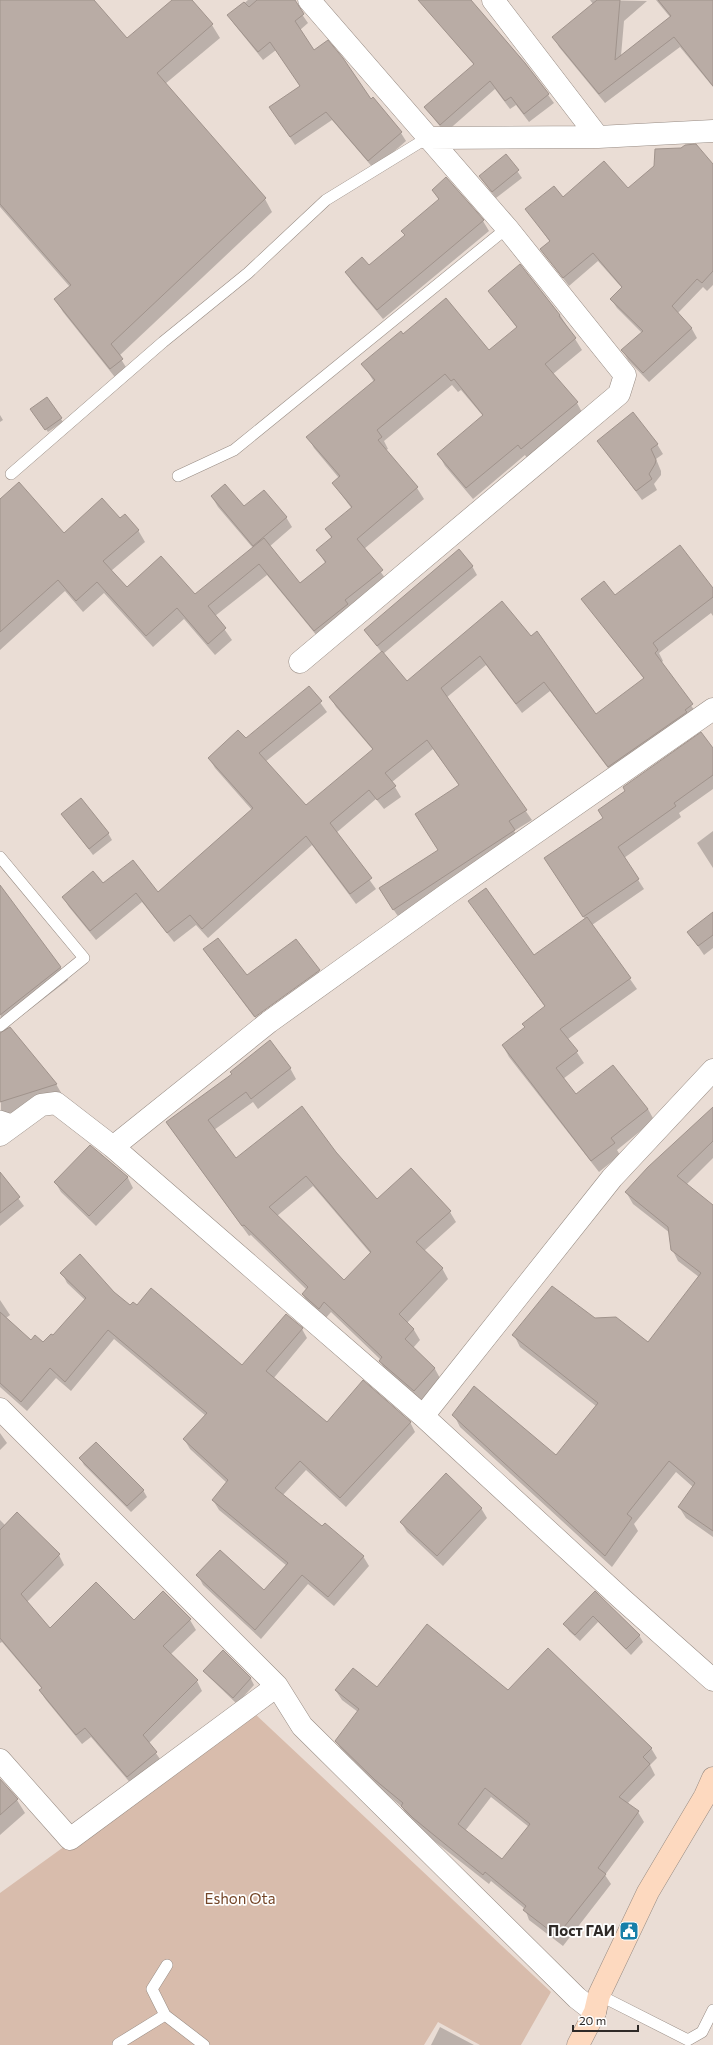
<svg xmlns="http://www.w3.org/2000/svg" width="713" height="2045" font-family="Commissioner,sans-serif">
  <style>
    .green { fill: #d8bcac }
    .shadow { fill: #0003; fill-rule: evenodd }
    .building { fill: #b9aca5; stroke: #a0938c; fill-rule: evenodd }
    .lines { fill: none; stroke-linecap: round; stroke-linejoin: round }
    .service-casing { stroke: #978b83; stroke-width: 12 }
    .minor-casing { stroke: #978b83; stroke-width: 23 }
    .secondary-casing { stroke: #978b83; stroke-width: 23 }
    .service { stroke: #fff; stroke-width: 11 }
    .minor { stroke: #fff; stroke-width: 22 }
    .secondary { stroke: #fdd9bf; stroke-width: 22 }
    .labels { text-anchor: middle; stroke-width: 3.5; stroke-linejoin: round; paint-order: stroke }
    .park-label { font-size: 15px; fill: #734426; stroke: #fff }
    .poi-label { font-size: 15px; font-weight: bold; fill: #2f2a27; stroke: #fff; text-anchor: end }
  </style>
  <rect width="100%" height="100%" fill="#eaddd5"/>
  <path class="green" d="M 252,1711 L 551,1992 L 521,2045 L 480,2045 L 438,2022 L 424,2045 L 0,2045 L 0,1893 Z"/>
  <path class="shadow" d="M 0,0 L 93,0 L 127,40 L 173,0 L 191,0 L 212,25 L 220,38 L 165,84 L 265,199 L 272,212 L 119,356 L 129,372 L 118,381 L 63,312 L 55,299 L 70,287 L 0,207 Z
    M 248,0 L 292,0 L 308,23 L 300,30 L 314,51 L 370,101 L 373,99 L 401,133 L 406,141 L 374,169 L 332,120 L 295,145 L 276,116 L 301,87 L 276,50 L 263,60 L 234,24 L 229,16 Z
    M 419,0 L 470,0 L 525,63 L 554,103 L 529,122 L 516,105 L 510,109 L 495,89 L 445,133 L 425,107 L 474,65 Z
    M 590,0 L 647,1 L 624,21 L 621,56 L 670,17 L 656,0 L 713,0 L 713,87 L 680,47 L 605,103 L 559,47 L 554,37 L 593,4 Z
    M 506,155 L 522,178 L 496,198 L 480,177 Z
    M 713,163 L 713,285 L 707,291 L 703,287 L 678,313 L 692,329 L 697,338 L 649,382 L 628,360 L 623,351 L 642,333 L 617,308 L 611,299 L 622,288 L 598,261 L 569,286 L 541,249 L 550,242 L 527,209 L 563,199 L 628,190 Z
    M 446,179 L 483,221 L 489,231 L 383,319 L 352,282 L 346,272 L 369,267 L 405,236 L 402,231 L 439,200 L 433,190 Z
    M 489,291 L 560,315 L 582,350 L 553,374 L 577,403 L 583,414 L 528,460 L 525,455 L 473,499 L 445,466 L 439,455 L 483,416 L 461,390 L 458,392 L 452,385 L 384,441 L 388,449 L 386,450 L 417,488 L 424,499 L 364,549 L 388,582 L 322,642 L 267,575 L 215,616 L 232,640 L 215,655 L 184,619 L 153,647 L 104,593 L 83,612 L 65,591 L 0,650 L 0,500 L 64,534 L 120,520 L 138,530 L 145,542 L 111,571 L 127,588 L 195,595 L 253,548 L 218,507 L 212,497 L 244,508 L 286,517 L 292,527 L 269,547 L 299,584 L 325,563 L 318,550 L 332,539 L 326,529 L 352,509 L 333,483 L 339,478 L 314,448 L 308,437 L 374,382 L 363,364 L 403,335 L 489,351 L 517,328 Z
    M 33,412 L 61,419 L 63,422 L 48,432 Z
    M 0,415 L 3,420 L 0,422 Z
    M 598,441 L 657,444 L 663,454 L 656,459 L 661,471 L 661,475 L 654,484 L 657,490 L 642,500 Z
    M 472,566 L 477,575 L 383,654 L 407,682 L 502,603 L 596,715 L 644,679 L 582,599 L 713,590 L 713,616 L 711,613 L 659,653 L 663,661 L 661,663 L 697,714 L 614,776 L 550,691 L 522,713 L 486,665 L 446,698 L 532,820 L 514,831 L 520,840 L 400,919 L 386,899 L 439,851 L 460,786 L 433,749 L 392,782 L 401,797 L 384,809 L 376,799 L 336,833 L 376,889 L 356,904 L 312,845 L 208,938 L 196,925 L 174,942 L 142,902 L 96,940 L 69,907 L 63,897 L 103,885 L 158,894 L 252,810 L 215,768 L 209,758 L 246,739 L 309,687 L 327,712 L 265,762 L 306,807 L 373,750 L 336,707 L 330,697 L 382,653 L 365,630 Z
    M 713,750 L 713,789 L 679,813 L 681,817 L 624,858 L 644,889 L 592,925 L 637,989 L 568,1039 L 584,1063 L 563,1079 L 576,1095 L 648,1109 L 654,1120 L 617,1150 L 620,1155 L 599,1172 L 509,1057 L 503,1046 L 526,1028 L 545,1007 L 469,901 L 534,956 L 585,919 L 551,868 Z
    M 62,814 L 108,833 L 112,840 L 93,855 Z
    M 713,831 L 713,868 L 697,843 Z
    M 0,887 L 61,968 L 68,980 L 6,1028 L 56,1084 L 63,1096 L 1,1116 Z
    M 713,914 L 713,948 L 704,955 L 689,933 Z
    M 204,950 L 247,977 L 318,970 L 254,1017 Z
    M 319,971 L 324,979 L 260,1025 L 255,1018 Z
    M 290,1068 L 296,1079 L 258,1109 L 253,1102 L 214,1130 L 236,1160 L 335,1152 L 377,1201 L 450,1212 L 456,1222 L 424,1251 L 442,1268 L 448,1279 L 407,1323 L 414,1330 L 420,1340 L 413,1348 L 435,1369 L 441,1380 L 420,1401 L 386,1372 L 380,1361 L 381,1360 L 331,1312 L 325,1319 L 309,1305 L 303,1295 L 307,1290 L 251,1235 L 249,1236 L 167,1123 ZM 313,1186 L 371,1254 L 344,1281 L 277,1216 Z
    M 713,1109 L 713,1158 L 686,1185 L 713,1207 L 713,1537 L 686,1518 L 679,1507 L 693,1487 L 676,1472 L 634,1524 L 638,1531 L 612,1567 L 460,1427 L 454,1415 L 556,1456 L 596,1406 L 520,1347 L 514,1335 L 595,1319 L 648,1343 L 699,1277 L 678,1261 L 672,1249 L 670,1233 L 633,1204 L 626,1192 Z
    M 90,1147 L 128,1178 L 133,1188 L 96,1226 L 61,1192 L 55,1182 Z
    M 0,1174 L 24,1206 L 0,1226 Z
    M 62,1273 L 114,1293 L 131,1307 L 243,1366 L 302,1329 L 307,1338 L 273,1379 L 327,1423 L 410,1422 L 415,1432 L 346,1507 L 306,1470 L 283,1495 L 322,1528 L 363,1556 L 369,1566 L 334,1606 L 308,1584 L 261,1639 L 203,1585 L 198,1575 L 264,1592 L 287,1566 L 219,1510 L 213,1500 L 227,1483 L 190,1449 L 184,1439 L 206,1416 L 114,1339 L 71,1391 L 56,1378 L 27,1411 L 0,1387 L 0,1300 L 10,1315 L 6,1318 L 31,1341 L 44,1344 L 53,1336 L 85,1300 L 67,1283 Z
    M 0,1433 L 7,1443 L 0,1450 Z
    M 80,1458 L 143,1490 L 147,1497 L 131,1512 L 84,1465 Z
    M 481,1508 L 487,1518 L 443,1566 L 407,1532 L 401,1522 Z
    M 0,1520 L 6,1526 L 59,1555 L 64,1565 L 27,1602 L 50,1630 L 134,1621 L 163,1592 L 190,1620 L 196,1630 L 170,1655 L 197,1681 L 202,1691 L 149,1743 L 162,1762 L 133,1786 L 91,1737 L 82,1744 L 46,1700 L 40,1691 L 42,1689 L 2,1642 L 0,1643 Z
    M 595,1593 L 639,1635 L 643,1642 L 631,1655 L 598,1622 L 580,1641 L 569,1631 L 565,1624 Z
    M 223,1651 L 251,1679 L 254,1685 L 237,1704 L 209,1677 L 205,1671 Z
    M 378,1688 L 508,1691 L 651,1748 L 657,1758 L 650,1765 L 655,1775 L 627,1804 L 638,1812 L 644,1822 L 605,1875 L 611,1884 L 563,1946 L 529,1920 L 525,1909 L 491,1881 L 489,1884 L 433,1840 L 407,1816 L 402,1807 L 382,1790 L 342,1751 L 336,1741 L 358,1712 L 342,1700 L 336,1691 ZM 491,1797 L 529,1827 L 502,1860 L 465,1831 Z
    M 0,1780 L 17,1800 L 25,1813 L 0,1835 Z
    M 440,2027 L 474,2045 L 431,2045 Z"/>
  <path class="building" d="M 0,0 L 94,0 L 127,38 L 172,0 L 192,0 L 213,24 L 157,73 L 266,198 L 111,344 L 123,359 L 110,369 L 54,299 L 71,285 L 0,204 Z
    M 257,0 L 295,0 L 304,14 L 295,21 L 314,50 L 328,40 L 343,58 L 371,99 L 373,97 L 402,132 L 368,161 L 326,112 L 290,137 L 269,107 L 300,86 L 270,42 L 258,52 L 227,15 L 244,2 L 249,7 Z
    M 418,0 L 471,0 L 525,63 L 549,94 L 524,114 L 511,97 L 505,101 L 490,81 L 440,125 L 424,107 L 474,64 Z
    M 597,0 L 620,0 L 615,60 L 671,16 L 658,0 L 713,0 L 713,86 L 674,37 L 599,94 L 552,37 Z
    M 696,144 L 713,164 L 713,271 L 702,283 L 697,279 L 672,306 L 692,328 L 643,373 L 621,350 L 643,331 L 610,299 L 622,287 L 593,253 L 563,278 L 540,249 L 550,241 L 525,209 L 554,186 L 563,197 L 604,161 L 628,188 L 654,166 L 655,149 L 681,148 L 685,145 Z
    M 506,154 L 519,170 L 492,192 L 479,176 Z
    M 446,177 L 484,220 L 377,310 L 345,272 L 362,257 L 369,265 L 405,235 L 401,231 L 439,199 L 432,190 Z
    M 520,264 L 560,315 L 559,316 L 576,338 L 545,364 L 578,402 L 521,449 L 518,445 L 466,488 L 437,454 L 483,415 L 454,379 L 451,381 L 445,374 L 377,430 L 382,437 L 378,440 L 418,487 L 357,539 L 383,570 L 345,600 L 348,604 L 314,631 L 259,564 L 208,606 L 226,628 L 208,644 L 177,608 L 146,636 L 97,582 L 76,601 L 58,580 L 0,632 L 0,499 L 19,482 L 64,533 L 102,498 L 120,518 L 125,514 L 139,530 L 103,561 L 127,587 L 161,556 L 195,594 L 264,538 L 300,583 L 326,562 L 316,550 L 332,537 L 325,529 L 352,507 L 332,483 L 340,476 L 306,437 L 375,380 L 361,364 L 401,331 L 403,334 L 446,298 L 489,350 L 517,327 L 488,291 Z
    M 47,397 L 62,418 L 45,430 L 30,409 Z
    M 633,412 L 658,444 L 651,449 L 656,460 L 655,464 L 649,474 L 652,479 L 636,491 L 597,441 Z
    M 225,484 L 244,506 L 264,490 L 287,517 L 253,546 L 211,496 Z
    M 680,545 L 713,588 L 713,597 L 653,643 L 658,650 L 655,653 L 693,704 L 685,710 L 687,712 L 608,767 L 544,682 L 516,704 L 480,656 L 441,688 L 527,810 L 509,821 L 515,830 L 393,910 L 379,888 L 438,850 L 415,814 L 459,785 L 427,740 L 385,773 L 396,786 L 377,800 L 369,790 L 330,823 L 372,878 L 350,894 L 306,836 L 202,929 L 190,915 L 167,933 L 136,893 L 90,931 L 62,897 L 93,871 L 103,883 L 133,860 L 158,892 L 253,808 L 208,758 L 238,730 L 246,738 L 309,686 L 322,701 L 259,753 L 306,805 L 373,749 L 329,697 L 382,651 L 407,681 L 502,601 L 531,636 L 537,631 L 596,714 L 644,678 L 581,599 L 604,581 L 615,595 Z
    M 459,549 L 473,566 L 377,646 L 364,630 Z
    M 701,732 L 713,748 L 713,775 L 674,803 L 676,806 L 618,847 L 639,879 L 583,917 L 544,858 L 603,818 L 598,810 L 625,791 L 623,787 Z
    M 81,798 L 109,833 L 89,849 L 61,814 Z
    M 0,885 L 61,967 L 0,1015 Z
    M 486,888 L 534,955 L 587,917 L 631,978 L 560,1029 L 578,1051 L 556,1068 L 576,1094 L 613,1065 L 648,1109 L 611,1138 L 615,1143 L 591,1161 L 502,1045 L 525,1027 L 522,1024 L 545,1006 L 468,901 Z
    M 713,912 L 713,935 L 698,946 L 687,932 Z
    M 218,938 L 247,975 L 296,939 L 320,970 L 255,1017 L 203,949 Z
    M 10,1027 L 57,1084 L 0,1102 L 0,1033 Z
    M 270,1040 L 291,1068 L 251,1099 L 246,1092 L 208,1120 L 236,1158 L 302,1106 L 336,1152 L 377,1199 L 411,1168 L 451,1211 L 416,1242 L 443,1268 L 399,1314 L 414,1329 L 405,1339 L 435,1368 L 414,1391 L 379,1361 L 382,1357 L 324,1302 L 319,1309 L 302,1294 L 308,1287 L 244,1225 L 242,1226 L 166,1122 L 232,1074 L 230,1072 ZM 306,1176 L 371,1252 L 344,1280 L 269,1207 Z
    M 713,1107 L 713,1141 L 677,1176 L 713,1205 L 713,1531 L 678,1507 L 695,1483 L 669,1461 L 627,1514 L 632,1518 L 605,1556 L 452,1415 L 474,1386 L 556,1455 L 598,1403 L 512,1335 L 552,1286 L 595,1318 L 616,1317 L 648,1342 L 701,1273 L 671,1250 L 668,1227 L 625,1192 L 648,1167 Z
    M 90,1145 L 128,1177 L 89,1216 L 54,1182 Z
    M 0,1172 L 20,1197 L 0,1213 Z
    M 80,1254 L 114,1292 L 130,1305 L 133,1302 L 137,1305 L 151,1288 L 242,1365 L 286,1314 L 303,1328 L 266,1371 L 327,1422 L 363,1380 L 411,1422 L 340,1498 L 300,1461 L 275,1488 L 322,1526 L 325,1523 L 364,1556 L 328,1597 L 302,1575 L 255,1630 L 196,1575 L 220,1550 L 264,1590 L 288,1563 L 212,1500 L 228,1480 L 183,1439 L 207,1413 L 108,1330 L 65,1382 L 50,1368 L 21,1402 L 0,1383 L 0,1312 L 31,1340 L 35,1335 L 43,1342 L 51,1334 L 53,1335 L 86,1298 L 60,1273 Z
    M 96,1442 L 144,1490 L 127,1506 L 79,1458 Z
    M 446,1473 L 482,1508 L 437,1556 L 400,1522 Z
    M 17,1512 L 60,1554 L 21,1594 L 50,1628 L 96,1582 L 134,1620 L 163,1591 L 191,1619 L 163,1646 L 198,1680 L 143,1735 L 157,1752 L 127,1777 L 85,1728 L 76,1735 L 39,1690 L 42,1688 L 0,1638 L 0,1530 Z
    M 595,1591 L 640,1635 L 626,1649 L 593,1616 L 575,1635 L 563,1624 Z
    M 427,1624 L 508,1690 L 548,1648 L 652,1748 L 643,1757 L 650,1764 L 619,1797 L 639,1811 L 598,1868 L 606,1874 L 557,1936 L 523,1910 L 526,1906 L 485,1872 L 483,1875 L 413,1818 L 401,1806 L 403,1803 L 375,1780 L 335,1741 L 359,1709 L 335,1690 L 353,1668 L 377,1687 ZM 485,1788 L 530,1824 L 502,1859 L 458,1824 Z
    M 223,1650 L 251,1678 L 233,1698 L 203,1671 Z
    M 0,1779 L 18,1799 L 0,1815 Z"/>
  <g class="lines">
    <defs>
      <path id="service" d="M 11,474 L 163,342 L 248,273 L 326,200 L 427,138
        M 178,476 L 234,450 L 507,228
        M 0,857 L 84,958 L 0,1026
        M 0,1116 L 18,1122
        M 167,1965 L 152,1989 L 165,2015 L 204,2045
        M 599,1995 L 688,2040 L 702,2032 L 713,2010
        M 118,2044 L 165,2015"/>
      <path id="minor" d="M 493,0 L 598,137
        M 427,138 L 598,137 L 713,131
        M 300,662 L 619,394 L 625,375 L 507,228 L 309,0
        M 0,1135 L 41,1105 L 56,1103 L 113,1147 L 423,1416 L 622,1599 L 713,1680
        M 113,1147 L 269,1022 L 446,895 L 713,709
        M 0,1409 L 277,1686 L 302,1726 L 577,1998 L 595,2012
        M 423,1416 L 612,1178 L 713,1070
        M 0,1760 L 70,1839 L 277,1686"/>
      <path id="secondary" d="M 578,2045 L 595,2012 L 599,1995 L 648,1892 L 705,1796 L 713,1778"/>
    </defs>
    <use href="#service" class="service-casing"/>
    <use href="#minor" class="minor-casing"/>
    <use href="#secondary" class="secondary-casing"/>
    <use href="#service" class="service"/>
    <use href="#minor" class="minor"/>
    <use href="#secondary" class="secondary"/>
  </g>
  <defs>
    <symbol id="civic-square" viewBox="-11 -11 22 22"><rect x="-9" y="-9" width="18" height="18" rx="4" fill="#177fa9" stroke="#fff"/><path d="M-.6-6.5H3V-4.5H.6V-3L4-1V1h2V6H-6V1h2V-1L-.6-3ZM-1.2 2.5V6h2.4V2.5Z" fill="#fff"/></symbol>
  </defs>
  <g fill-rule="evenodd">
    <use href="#civic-square" x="618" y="1920" width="22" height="22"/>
  </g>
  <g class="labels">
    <g class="park-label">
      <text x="240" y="1904">Eshon Ota</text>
    </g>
    <g class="poi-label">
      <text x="615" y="1936">Пост ГАИ</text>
    </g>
  </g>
  <path d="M573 2025v6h65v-6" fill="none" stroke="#2f2a27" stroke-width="2"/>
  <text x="579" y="2025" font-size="12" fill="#2f2a27" stroke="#ffffff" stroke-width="3" paint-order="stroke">20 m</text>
</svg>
